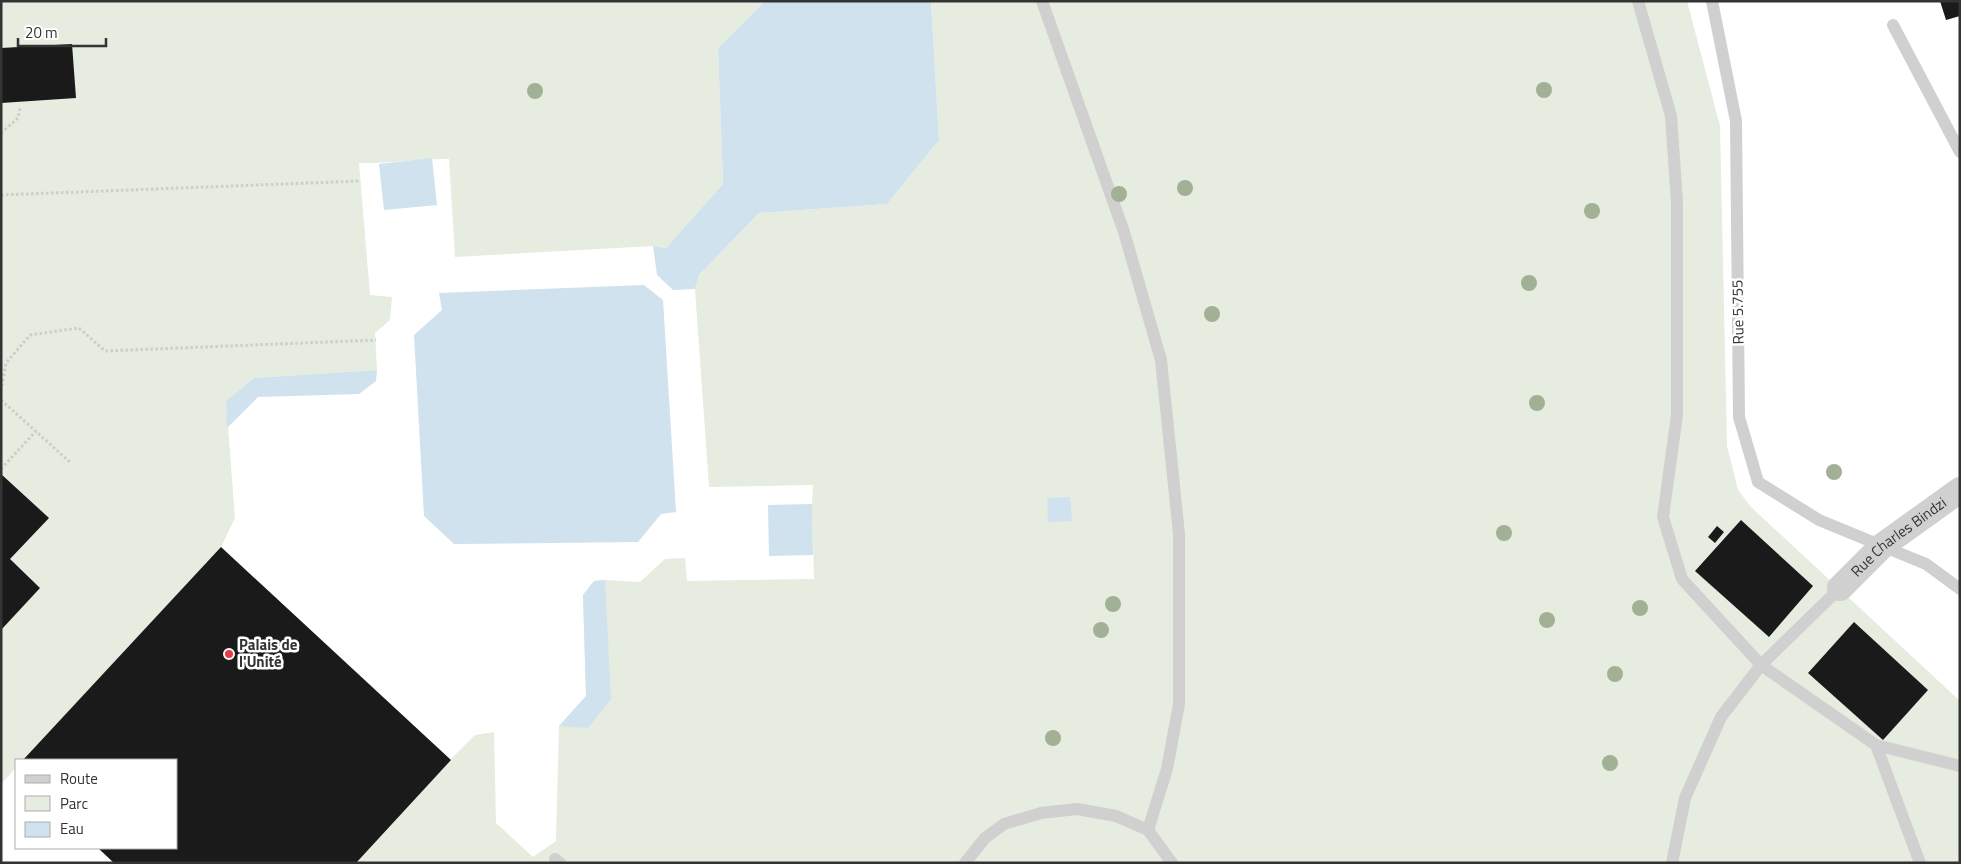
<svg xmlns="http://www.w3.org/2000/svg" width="1961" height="864" font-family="'Titillium Web',sans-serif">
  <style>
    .green { fill: #e6ecdf }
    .water { fill: #cfe2ee }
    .building { fill: #1a1a1a }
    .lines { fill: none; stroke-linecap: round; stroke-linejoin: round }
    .path { stroke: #cdcdcd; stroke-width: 3; stroke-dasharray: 2.5 2.5; stroke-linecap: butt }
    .lane { stroke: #d0d0d0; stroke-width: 12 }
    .street { stroke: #d0d0d0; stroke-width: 26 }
    .tree { fill: #a2b095 }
    .poi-dot { fill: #e63946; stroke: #fff; stroke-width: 2 }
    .labels { text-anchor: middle; stroke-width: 5; stroke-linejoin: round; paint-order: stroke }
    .street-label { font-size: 15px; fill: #333; stroke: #fff }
    .poi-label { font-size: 15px; font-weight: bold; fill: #333; stroke: #fff; text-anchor: start }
  </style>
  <rect width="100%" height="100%" fill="#fff"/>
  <path class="green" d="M 1,1 L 765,1 L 718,48 L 723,184 L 666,248 L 653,246 L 455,257 L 449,159 C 419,158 390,164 359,163 L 370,295 L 392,297 L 390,320 L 375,333 L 377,370 L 254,378 L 226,401 L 235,518 L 221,547 L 450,760 L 475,735 L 494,732 L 496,823 L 533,857 L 556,841 L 559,726 L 586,696 L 583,595 L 594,581 L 605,580 L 640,582 L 665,559 L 685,558 L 687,581 L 814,579 L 812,504 L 813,485 L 709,487 L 695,289 L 699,275 L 759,213 L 887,204 L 939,140 L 931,1 L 1687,1 L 1720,126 L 1727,446 L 1738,490 L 1751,507 L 1960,701 L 1960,863 L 114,863 L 98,848 L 176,848 L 176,760 L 16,760 L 16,772 L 14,770 L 1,784 Z"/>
  <path class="water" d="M 765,1 L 931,1 L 939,140 L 887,204 L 759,213 L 699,275 L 695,289 L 673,290 L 657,275 L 653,246 L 666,248 L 723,184 L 718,48 Z
    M 432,158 L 437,205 L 384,210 L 379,164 Z
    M 644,285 L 663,300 L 676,512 L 661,514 L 638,542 L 454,544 L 424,516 L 414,335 L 442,310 L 439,293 Z
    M 377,370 L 376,381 L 359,394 L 258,397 L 227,428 L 226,401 L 254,378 Z
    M 1070,497 L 1072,521 L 1048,522 L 1047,498 Z
    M 812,504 L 813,555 L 769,556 L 768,505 Z
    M 605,580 L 611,699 L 588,728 L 559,726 L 586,696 L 583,595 L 594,581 Z"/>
  <path class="building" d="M 1940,1 L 1960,1 L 1960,16 L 1946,20 Z
    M 72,44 L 76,98 L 1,103 L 1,48 Z
    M 1,474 L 49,518 L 10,559 L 40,588 L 1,630 Z
    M 1741,520 L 1813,586 L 1769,637 L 1695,571 Z
    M 1717,526 L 1724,532 L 1715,543 L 1708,537 Z
    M 221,547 L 451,760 L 356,863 L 114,863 L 98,848 L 176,848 L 176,760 L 23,760 Z
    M 1854,622 L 1928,690 L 1883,740 L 1808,673 Z"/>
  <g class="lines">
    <path class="path" d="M 1,133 L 18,118 L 20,108
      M 1,195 L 360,181
      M 1,391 L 6,363 L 30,335 L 79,328 L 105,351 L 376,340
      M 1,400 L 71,463
      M 1,469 L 36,431"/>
    <path class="lane" d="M 1042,1 L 1124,232 L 1161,360 L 1179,534 L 1179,704 L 1167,769 L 1148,830
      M 1638,1 L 1671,116 L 1677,202 L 1677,415 L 1663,517 L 1682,579 L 1761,665 L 1876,745 L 1960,766
      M 1712,1 L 1736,121 L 1739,417 L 1758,482 L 1819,520 L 1926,564 L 1960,589
      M 1893,25 L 1960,152
      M 1876,745 L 1920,863
      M 555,859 L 560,863
      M 965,863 L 985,838 L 1004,824 L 1041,813 L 1077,809 L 1116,816 L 1148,830 L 1172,863
      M 1672,863 L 1685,798 L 1721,717 L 1761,665 L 1840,588"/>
    <path class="street" id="s1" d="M 1840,588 L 1882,546 L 1960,490"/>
  </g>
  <g class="tree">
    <circle cx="1544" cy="90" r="8"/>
    <circle cx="535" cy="91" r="8"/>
    <circle cx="1185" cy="188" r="8"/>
    <circle cx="1119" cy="194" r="8"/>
    <circle cx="1592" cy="211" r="8"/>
    <circle cx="1529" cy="283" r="8"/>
    <circle cx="1212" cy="314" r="8"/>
    <circle cx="1537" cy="403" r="8"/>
    <circle cx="1834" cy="472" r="8"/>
    <circle cx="1504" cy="533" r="8"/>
    <circle cx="1113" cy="604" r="8"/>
    <circle cx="1640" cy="608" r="8"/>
    <circle cx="1547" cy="620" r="8"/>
    <circle cx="1101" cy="630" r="8"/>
    <circle cx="1615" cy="674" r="8"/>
    <circle cx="1053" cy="738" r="8"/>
    <circle cx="1610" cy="763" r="8"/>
  </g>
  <circle class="poi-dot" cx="229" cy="654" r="5"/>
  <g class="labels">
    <g class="street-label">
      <text transform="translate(1738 312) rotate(-91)" y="5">Rue 5.755</text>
      <text dy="5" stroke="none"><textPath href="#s1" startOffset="78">Rue Charles Bindzi</textPath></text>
    </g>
    <g class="poi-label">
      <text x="239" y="650">Palais de<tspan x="239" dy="17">l'Unité</tspan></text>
    </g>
  </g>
  <rect width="1961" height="864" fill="none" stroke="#333333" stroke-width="5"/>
  <rect x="15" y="759" width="162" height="90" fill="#ffffff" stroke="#adadad"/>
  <rect x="25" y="775" width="25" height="8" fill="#d0d0d0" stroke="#adadad"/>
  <text x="60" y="784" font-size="15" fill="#333333">Route</text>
  <rect x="25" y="796" width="25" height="15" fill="#e6ecdf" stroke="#adadad"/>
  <text x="60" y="809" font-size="15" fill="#333333">Parc</text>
  <rect x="25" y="822" width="25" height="15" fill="#cfe2ee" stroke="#adadad"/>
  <text x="60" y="834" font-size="15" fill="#333333">Eau</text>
  <path d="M18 38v8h88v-8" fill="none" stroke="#333333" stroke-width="2.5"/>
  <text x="25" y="38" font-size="15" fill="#333333" stroke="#ffffff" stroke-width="4" paint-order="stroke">20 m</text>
</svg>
